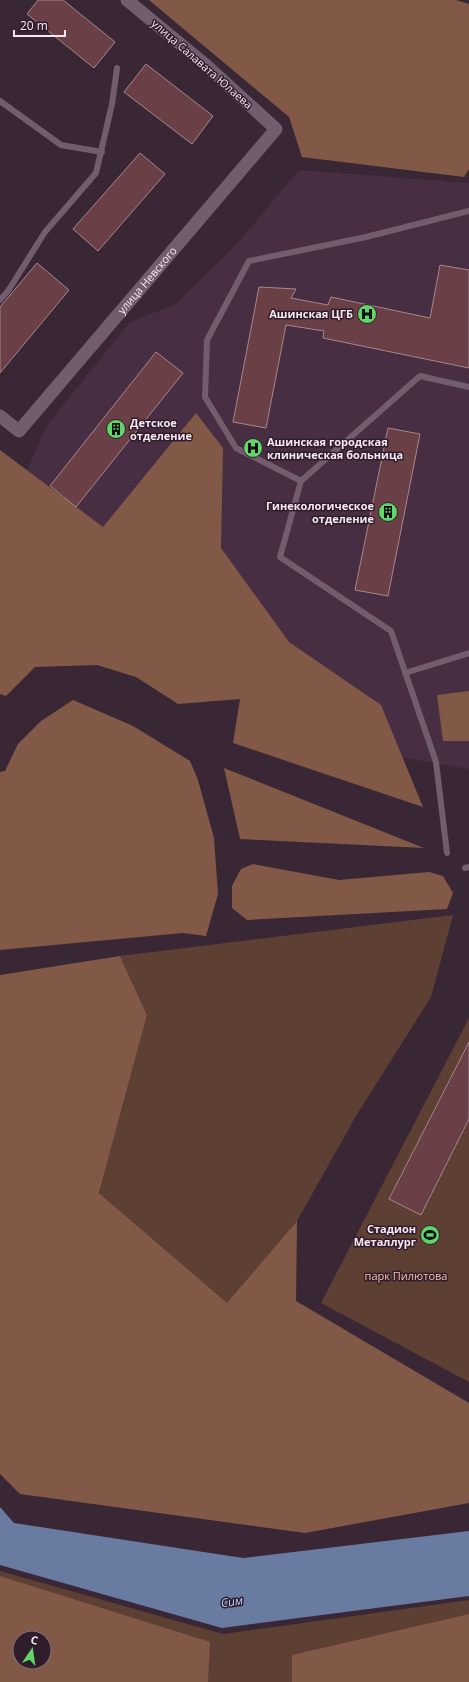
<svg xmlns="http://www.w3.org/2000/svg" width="469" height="1682" font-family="'Open Sans',sans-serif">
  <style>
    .built { fill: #472e42 }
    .green { fill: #5d3f33; fill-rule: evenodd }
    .forest { fill: #825847; fill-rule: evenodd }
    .water { fill: #6a7ba1 }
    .building { fill: #6a3f46; stroke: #a6878c }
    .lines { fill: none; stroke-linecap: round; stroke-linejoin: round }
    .lane { stroke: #725d6e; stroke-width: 6 }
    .street { stroke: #725d6e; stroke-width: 13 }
    .labels { text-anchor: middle; stroke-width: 3; stroke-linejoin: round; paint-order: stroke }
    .street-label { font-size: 11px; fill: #f5e8f2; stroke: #301d2c }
    .poi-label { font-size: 11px; font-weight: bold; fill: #f5e8f2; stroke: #301d2c; text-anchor: end }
    .park-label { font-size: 11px; fill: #fbc2ab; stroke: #301d2c }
    .water-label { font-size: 12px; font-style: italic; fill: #b7cdff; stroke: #301d2c }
  </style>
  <rect width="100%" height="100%" fill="#3a2736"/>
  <path class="built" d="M 299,170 L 469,183 L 469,769 L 364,751 L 27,470 L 47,425 L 130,322 L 176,304 L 235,246 Z"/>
  <path class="green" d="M 453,915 L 431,997 L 356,1116 L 297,1221 L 227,1304 L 99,1193 L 147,1015 L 120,956 Z
    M 469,1018 L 469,1382 L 321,1303 Z
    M 0,1571 L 223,1634 L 469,1600 L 469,1682 L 0,1682 ZM 20,1638 L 44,1638 L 44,1662 L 20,1662 Z"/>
  <path class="forest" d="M 149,0 L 456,0 L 469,4 L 469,169 L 464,177 L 302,157 L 289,117 Z
    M 196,413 L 223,448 L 221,548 L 289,642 L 381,705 L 423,807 L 233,743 L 240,699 L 178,704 L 136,677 L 97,665 L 35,667 L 6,696 L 0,694 L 0,450 L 103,527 Z
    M 469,691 L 469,741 L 443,741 L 437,695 Z
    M 73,700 L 133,726 L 190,761 L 198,780 L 214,838 L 218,894 L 206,936 L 183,933 L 0,950 L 0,772 L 5,771 L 18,744 L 41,721 Z
    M 224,768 L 424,848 L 240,839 Z
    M 253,864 L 339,880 L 429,872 L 443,876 L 453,893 L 447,909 L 247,920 L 232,908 L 232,886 L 241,869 Z
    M 120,956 L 147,1015 L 99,1193 L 227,1303 L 297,1221 L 296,1301 L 469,1403 L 469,1503 L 305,1533 L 20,1494 L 0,1474 L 0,975 Z
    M 0,1576 L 210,1642 L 208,1682 L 0,1682 ZM 20,1638 L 44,1638 L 44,1662 L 20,1662 Z
    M 469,1614 L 469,1682 L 292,1682 L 292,1655 Z"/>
  <path class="water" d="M 0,1507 L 14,1523 L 243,1558 L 469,1531 L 469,1596 L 222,1628 L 0,1565 Z"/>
  <path class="building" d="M 38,0 L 63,0 L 115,42 L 94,68 L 27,14 Z
    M 146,64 L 213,116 L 192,144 L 124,92 Z
    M 140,153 L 165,174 L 98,251 L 73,229 Z
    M 37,263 L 69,290 L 0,373 L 0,307 Z
    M 440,265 L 469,270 L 469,368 L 323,338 L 324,331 L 286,325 L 266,428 L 233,422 L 259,287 L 296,289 L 291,298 L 328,305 L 331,297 L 430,318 Z
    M 156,352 L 183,373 L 76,507 L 50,486 Z
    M 388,428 L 420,434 L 388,596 L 355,590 Z
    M 469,1042 L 469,1119 L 421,1215 L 389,1199 Z"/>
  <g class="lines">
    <path class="lane" d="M 0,101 L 61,145 L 102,152
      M 0,300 L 8,291 L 45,232 L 96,173 L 112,104 L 117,68
      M 301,481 L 236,448 L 205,397 L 207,340 L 249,261 L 366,237 L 469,211
      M 405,673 L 469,653
      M 447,853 L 436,762 L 391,631 L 280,557 L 301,481 L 420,376 L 469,387
      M 465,868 L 469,867"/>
    <path class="street" id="s1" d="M 0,416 L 19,431 L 276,129 L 207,66 L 127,0"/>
  </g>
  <defs>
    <symbol id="hospital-disc" viewBox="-11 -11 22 22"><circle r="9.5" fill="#61d46a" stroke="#301d2c"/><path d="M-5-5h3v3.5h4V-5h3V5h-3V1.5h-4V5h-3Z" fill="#111"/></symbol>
    <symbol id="building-disc" viewBox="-11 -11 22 22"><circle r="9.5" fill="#61d46a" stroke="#301d2c"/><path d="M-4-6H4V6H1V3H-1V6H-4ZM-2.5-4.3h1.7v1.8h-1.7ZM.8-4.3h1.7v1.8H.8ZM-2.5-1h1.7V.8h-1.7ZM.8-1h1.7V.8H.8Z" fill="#111"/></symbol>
    <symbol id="stadium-disc" viewBox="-11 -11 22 22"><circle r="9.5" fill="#61d46a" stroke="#301d2c"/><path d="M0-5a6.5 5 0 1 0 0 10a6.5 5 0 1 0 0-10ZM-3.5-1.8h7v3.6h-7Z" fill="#111"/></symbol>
  </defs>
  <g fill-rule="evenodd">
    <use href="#hospital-disc" x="356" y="303" width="22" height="22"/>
    <use href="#building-disc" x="105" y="418" width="22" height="22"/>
    <use href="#hospital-disc" x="242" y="437" width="22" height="22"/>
    <use href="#building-disc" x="377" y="501" width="22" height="22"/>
    <use href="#stadium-disc" x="419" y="1224" width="22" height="22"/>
  </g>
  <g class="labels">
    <g class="street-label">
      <text transform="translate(202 64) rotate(41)" y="4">улица Салавата Юлаева</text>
      <text dy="4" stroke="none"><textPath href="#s1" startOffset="222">улица Невского</textPath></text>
    </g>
    <g class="poi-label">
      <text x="353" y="318">Ашинская ЦГБ</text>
      <text x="130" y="427" text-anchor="start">Детское<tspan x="130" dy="13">отделение</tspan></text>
      <text x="267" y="446" text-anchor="start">Ашинская городская<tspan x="267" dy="13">клиническая больница</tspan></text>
      <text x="374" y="510">Гинекологическое<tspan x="374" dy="13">отделение</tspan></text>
      <text x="416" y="1233">Стадион<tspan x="416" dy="13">Металлург</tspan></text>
    </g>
    <g class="park-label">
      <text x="406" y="1280">парк Пилютова</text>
    </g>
    <g class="water-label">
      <text transform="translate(232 1602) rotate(-8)" y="4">Сим</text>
    </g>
  </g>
  <g transform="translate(32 1650) rotate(13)"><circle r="19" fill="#301d2c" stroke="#7f6e7b"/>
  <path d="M0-3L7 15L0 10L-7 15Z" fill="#61d46a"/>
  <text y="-6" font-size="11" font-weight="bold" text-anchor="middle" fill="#f5e8f2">С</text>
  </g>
  <path d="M14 30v6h51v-6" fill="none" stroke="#f5e8f2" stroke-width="2"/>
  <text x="20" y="30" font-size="12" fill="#f5e8f2" stroke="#301d2c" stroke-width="3" paint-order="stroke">20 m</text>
</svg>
